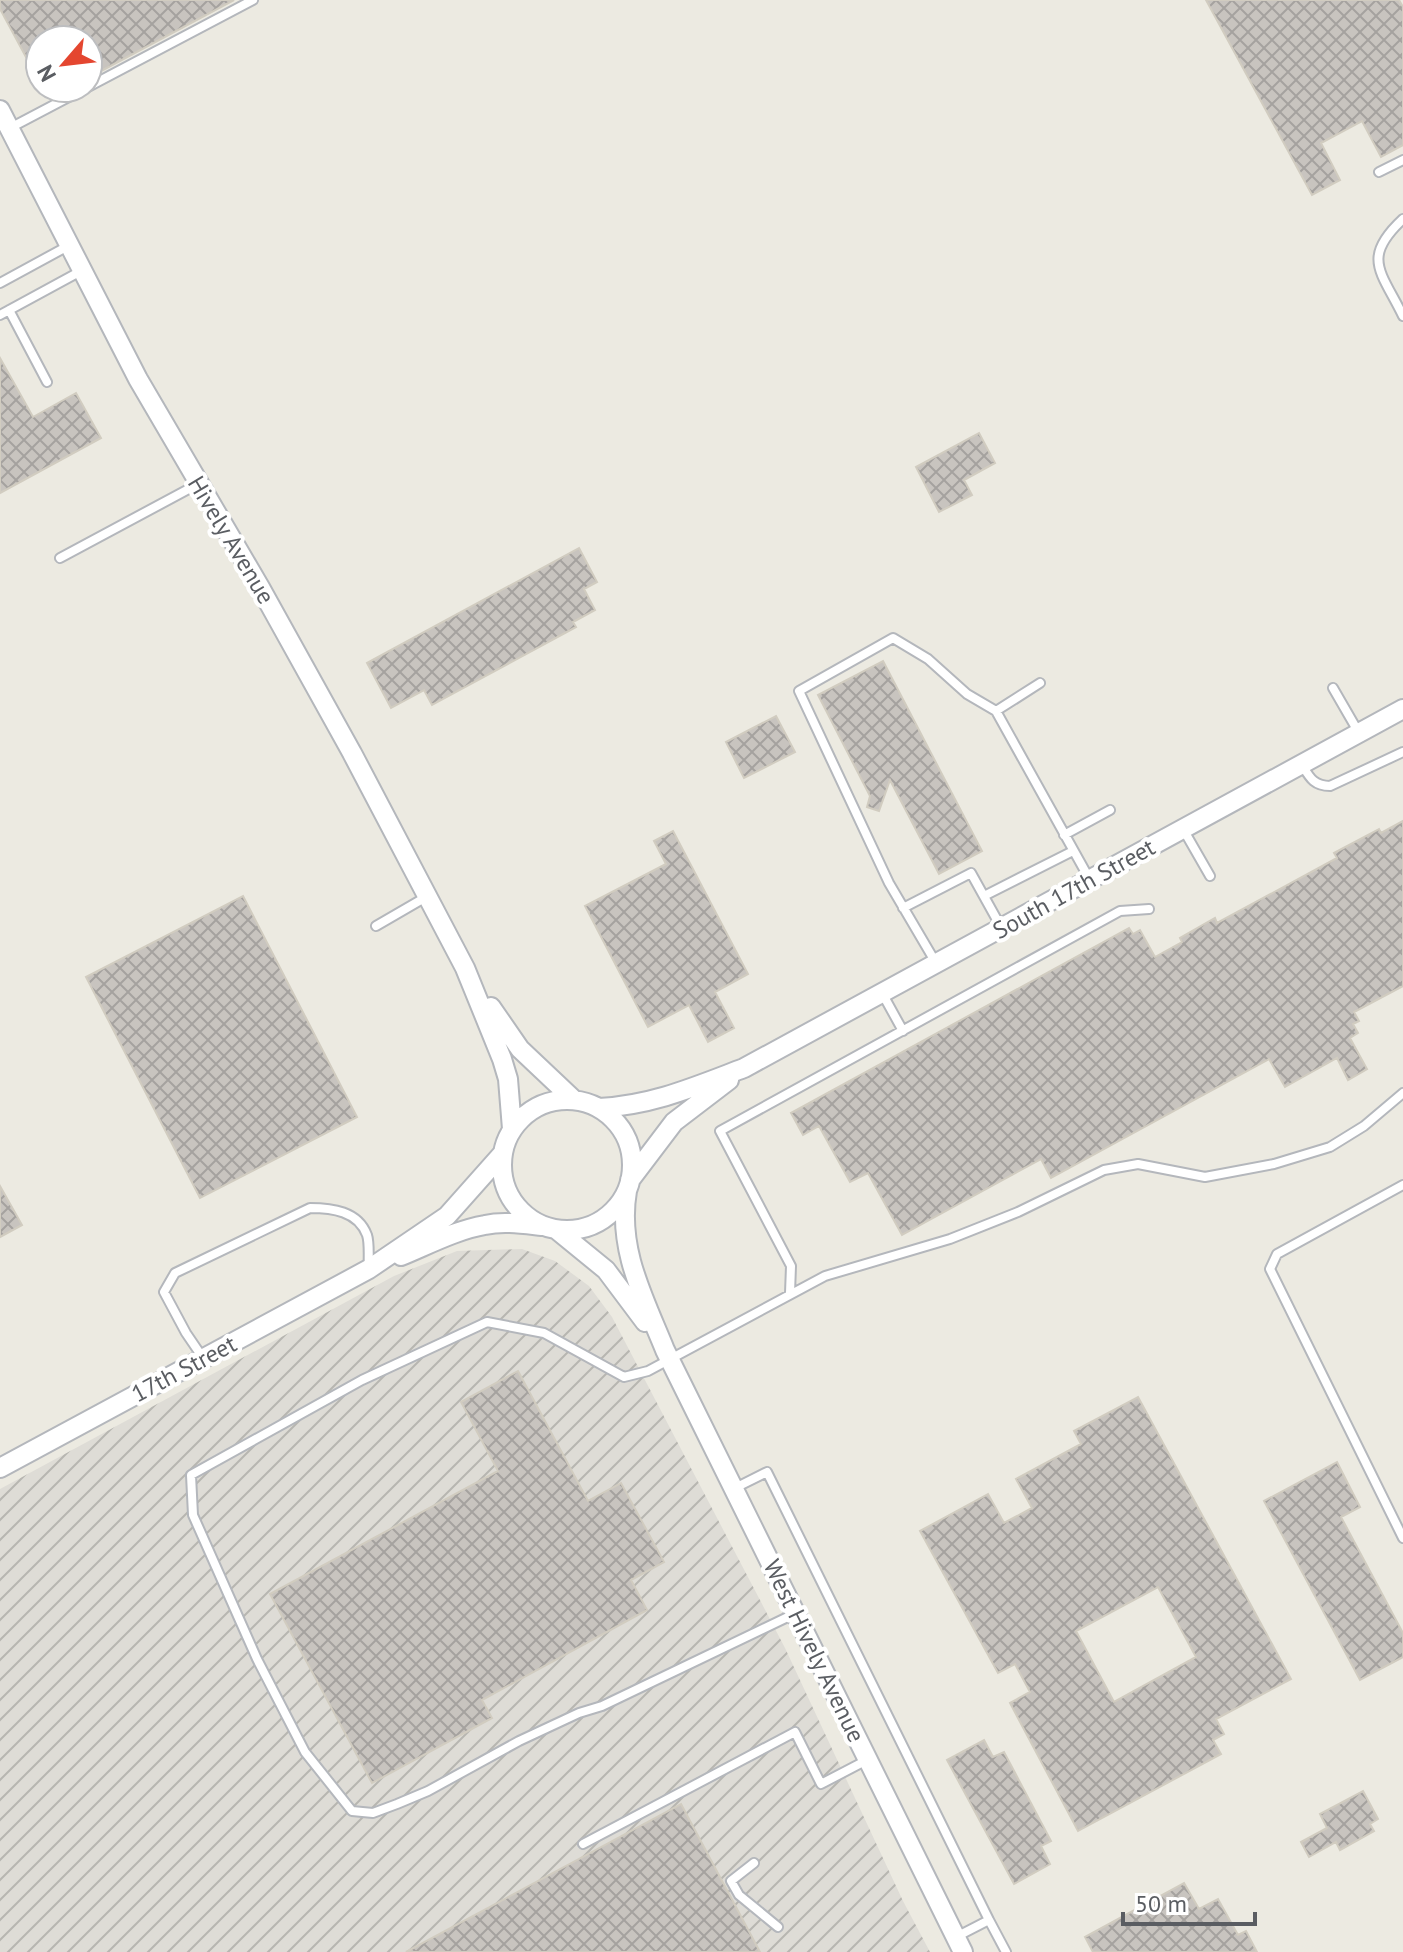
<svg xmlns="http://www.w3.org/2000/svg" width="1403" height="1952" font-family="'PT Sans',sans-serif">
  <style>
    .industrial { fill: url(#industrial-furrows) }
    .building { fill: url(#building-cross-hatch); stroke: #d1ccc0; stroke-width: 2; fill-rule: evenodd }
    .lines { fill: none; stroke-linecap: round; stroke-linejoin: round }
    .service-casing { stroke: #b4b7bc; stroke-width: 12 }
    .tertiary-casing { stroke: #b4b7bc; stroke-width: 22 }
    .service { stroke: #fff; stroke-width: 8 }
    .tertiary { stroke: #fff; stroke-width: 18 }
    .labels { text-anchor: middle; stroke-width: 8; stroke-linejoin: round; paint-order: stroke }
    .street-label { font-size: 24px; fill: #5a5d62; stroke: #fff }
  </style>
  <defs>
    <pattern id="industrial-furrows" width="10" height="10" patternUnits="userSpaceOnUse" patternTransform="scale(2)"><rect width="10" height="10" fill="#dedcd6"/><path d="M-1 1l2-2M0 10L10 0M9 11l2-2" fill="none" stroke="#b7b6b1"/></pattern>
    <pattern id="building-cross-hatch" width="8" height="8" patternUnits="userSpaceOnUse" patternTransform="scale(2)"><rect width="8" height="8" fill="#c8c4bf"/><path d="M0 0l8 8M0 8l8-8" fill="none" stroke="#a5a29f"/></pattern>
  </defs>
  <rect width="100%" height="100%" fill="#eceae1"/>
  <path class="industrial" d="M 522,1249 L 555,1261 L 589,1286 L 612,1317 L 785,1648 L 903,1901 L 930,1952 L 0,1952 L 0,1489 L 394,1276 L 457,1251 Z"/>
  <path class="building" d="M 0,0 L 234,0 L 88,78 L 88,40 L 40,40 L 40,83 L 0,9 Z
    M 1206,0 L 1399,0 L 1403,7 L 1403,145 L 1381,157 L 1362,121 L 1321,143 L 1340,180 L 1312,195 Z
    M 0,358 L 33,417 L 76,393 L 101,438 L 0,493 Z
    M 979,433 L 995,463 L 964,480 L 972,495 L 939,512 L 916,467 Z
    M 579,548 L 597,582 L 584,589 L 595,610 L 573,622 L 576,627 L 432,705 L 424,690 L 391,708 L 367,663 Z
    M 883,661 L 982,851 L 939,874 L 890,780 L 879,811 L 867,807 L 870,796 L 818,695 Z
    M 776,716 L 795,752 L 744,778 L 726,742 Z
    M 1403,821 L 1403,986 L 1354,1012 L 1359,1021 L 1353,1024 L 1358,1033 L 1350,1038 L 1367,1069 L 1348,1080 L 1337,1058 L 1285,1087 L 1269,1059 L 1051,1178 L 1041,1159 L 902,1235 L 868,1173 L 850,1182 L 819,1126 L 803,1135 L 791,1113 L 1129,928 L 1133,934 L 1140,930 L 1155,957 L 1182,942 L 1180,938 L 1215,918 L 1217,923 L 1337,858 L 1334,853 L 1379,829 L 1381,833 Z
    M 673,831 L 748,974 L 715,992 L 734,1028 L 708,1042 L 689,1005 L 648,1027 L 585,906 L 666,864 L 654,841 Z
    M 243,896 L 357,1117 L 200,1198 L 86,977 Z
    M 0,1186 L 22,1225 L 0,1237 Z
    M 518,1371 L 588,1501 L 621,1483 L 664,1562 L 631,1580 L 647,1610 L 482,1700 L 492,1718 L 372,1783 L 270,1594 L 498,1471 L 461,1402 Z
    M 1138,1397 L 1291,1679 L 1216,1719 L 1224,1734 L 1213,1740 L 1221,1754 L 1078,1831 L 1010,1703 L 1030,1692 L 1015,1664 L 998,1673 L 920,1531 L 988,1494 L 1004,1523 L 1032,1508 L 1016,1479 L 1081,1444 L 1074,1431 ZM 1158,1587 L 1196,1657 L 1114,1702 L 1076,1631 Z
    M 1337,1462 L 1360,1507 L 1341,1517 L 1403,1633 L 1403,1657 L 1360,1680 L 1264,1501 Z
    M 984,1740 L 993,1757 L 1004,1752 L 1051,1841 L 1041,1846 L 1050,1864 L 1014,1884 L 947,1760 Z
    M 1363,1791 L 1378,1819 L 1370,1824 L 1374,1831 L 1340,1850 L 1336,1842 L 1309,1857 L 1301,1842 L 1327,1828 L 1320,1814 Z
    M 681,1804 L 760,1952 L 406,1952 Z
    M 1184,1883 L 1199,1909 L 1218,1899 L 1238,1935 L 1246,1931 L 1257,1952 L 1093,1952 L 1085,1937 Z"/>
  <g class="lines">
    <defs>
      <path id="service" d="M 88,87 L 253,0
        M 10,128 L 86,88
        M 1379,172 L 1403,160
        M 1403,219 C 1361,258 1381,271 1403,316
        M 0,283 L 68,246
        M 9,310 L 47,382
        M 0,315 L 81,271
        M 60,558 L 198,484
        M 1333,688 L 1359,733
        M 996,711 L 1040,683
        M 1302,765 C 1310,778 1314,786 1330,786 L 1403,752
        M 1183,829 L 1210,876
        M 1064,835 L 1110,810
        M 984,896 L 1073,851
        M 903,908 L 971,873 L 1001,927
        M 376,926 L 426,897
        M 936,963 L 889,883 L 799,691 L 893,638 L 928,659 L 967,694 L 996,711 L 1090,880
        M 882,993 L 903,1031
        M 1403,1185 L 1277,1254 L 1270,1269 L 1403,1538
        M 790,1293 L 791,1266 L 720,1131 L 1120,911 L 1149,909
        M 203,1358 L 186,1333 L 164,1292 L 175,1273 L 310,1208 C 332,1208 358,1211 367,1235 C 370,1244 368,1259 369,1269
        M 735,1488 L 767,1472 L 989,1920
        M 794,1614 L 602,1706 L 579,1713 L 519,1741 L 428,1791 L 397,1804 L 373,1813 L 352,1811 L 305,1752 L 257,1659 L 193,1515 L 191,1475 L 362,1380 L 487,1322 L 544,1333 L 624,1377 L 648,1371 L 825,1276 L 950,1239 L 1018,1212 L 1104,1170 L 1138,1164 L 1205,1177 L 1274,1164 L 1330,1147 L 1364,1126 L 1403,1093
        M 583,1844 L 795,1732 L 821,1784 L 867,1760
        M 754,1863 L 731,1881 L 739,1895 L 778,1927
        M 956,1937 L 989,1920 L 1006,1952"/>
      <path id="tertiary" d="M 0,110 L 138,379 L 261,589 L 352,753 L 465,968 L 502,1059 L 508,1079 L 512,1129
        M 491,1007 L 520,1049 L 574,1100
        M502 1165a65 65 0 1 1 130 0a65 65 0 1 1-130 0Z
        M 599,1108 C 653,1105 694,1087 744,1068 L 1403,709
        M 630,1180 L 674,1122 L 729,1080
        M 627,1191 C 617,1249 644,1298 665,1350 L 963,1952
        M 557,1230 L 606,1270 L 645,1322
        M 401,1256 C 428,1245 456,1230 485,1225 C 503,1221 523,1224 542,1226
        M 0,1468 L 369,1269 L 447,1216 L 503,1153"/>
    </defs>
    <use href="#service" class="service-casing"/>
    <use href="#tertiary" class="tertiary-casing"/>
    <use href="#service" class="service"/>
    <use href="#tertiary" class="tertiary"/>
  </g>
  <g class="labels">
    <g class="street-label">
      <text transform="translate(231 540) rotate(59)" y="8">Hively Avenue</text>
      <text transform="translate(1074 889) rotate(-29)" y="8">South 17th Street</text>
      <text transform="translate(184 1369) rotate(-28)" y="8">17th Street</text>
      <text transform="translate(814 1651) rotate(64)" y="8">West Hively Avenue</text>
    </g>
  </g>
  <g transform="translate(64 64) rotate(242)"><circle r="38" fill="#ffffff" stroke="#bdbec0" stroke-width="2"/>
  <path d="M0-6L14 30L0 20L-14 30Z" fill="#e44630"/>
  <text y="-12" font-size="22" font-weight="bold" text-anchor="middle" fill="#5a5d62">N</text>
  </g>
  <path d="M1123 1912v12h132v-12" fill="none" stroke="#5a5d62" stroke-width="4"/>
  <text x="1135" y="1912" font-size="24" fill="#5a5d62" stroke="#ffffff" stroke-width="6" paint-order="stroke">50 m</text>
</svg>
